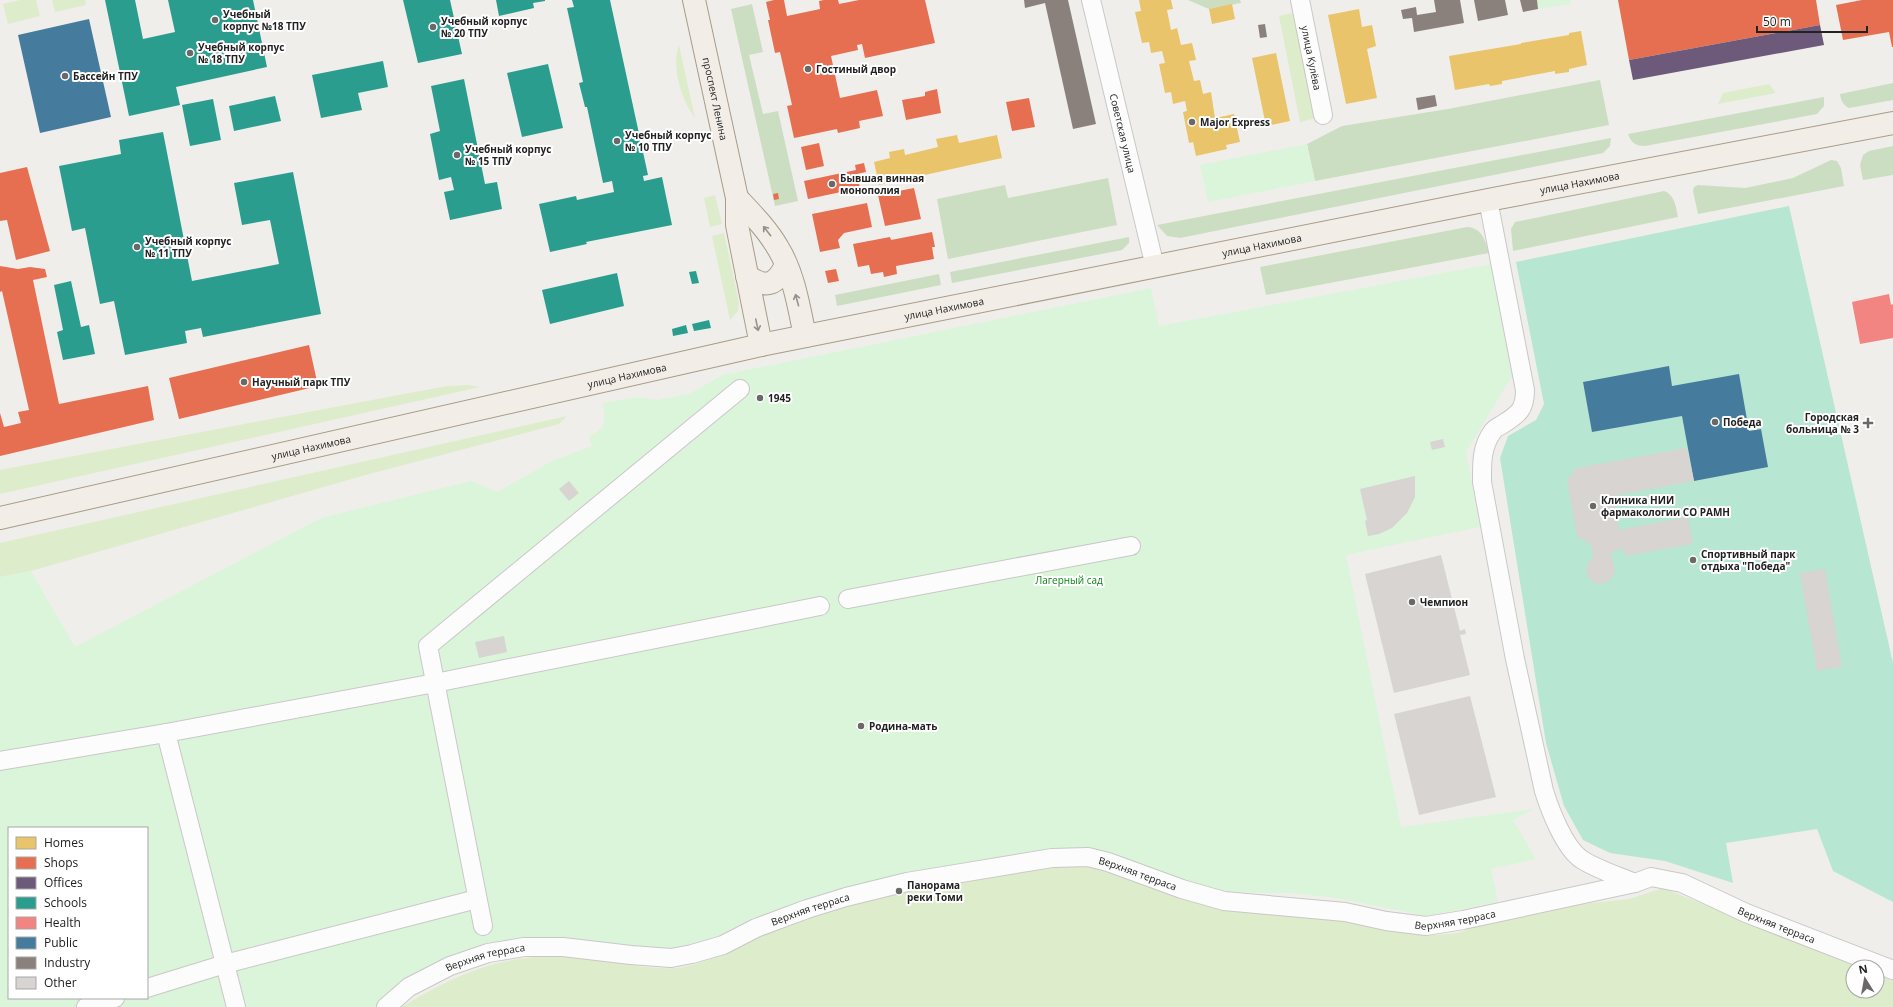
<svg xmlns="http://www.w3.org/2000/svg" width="1893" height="1007" font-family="'Open Sans',sans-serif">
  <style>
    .grass { fill: #ddeccb }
    .forest { fill: #cbdec1 }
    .park { fill: #daf5da; fill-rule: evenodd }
    .pitch { fill: #b7e6d2 }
    .homes { fill: #e9c46a }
    .shops { fill: #e76f51 }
    .offices { fill: #6d597a }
    .schools { fill: #2a9d8f }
    .health { fill: #f28482 }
    .public { fill: #457b9d }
    .industry { fill: #8a817c }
    .building { fill: #d7d4d2 }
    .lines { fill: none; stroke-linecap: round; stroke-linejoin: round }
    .minor-casing { stroke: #c9c8c7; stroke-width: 20 }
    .major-casing { stroke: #a79c86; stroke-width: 24 }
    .minor { stroke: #fdfcfc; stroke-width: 18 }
    .major { stroke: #f3ede7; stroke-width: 22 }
    .oneway { stroke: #95928e }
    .poi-dot { fill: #6a6968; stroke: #fff; stroke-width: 1.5 }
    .labels { text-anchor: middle; stroke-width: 4; stroke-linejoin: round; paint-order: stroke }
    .poi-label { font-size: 10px; font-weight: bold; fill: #222; stroke: #fff; text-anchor: start }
    .street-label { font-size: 10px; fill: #222; stroke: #fff }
    .park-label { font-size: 10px; fill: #0c8416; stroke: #fff }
  </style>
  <rect width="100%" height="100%" fill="#f0eeeb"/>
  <path class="grass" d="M 20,0 L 36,0 L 40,16 L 8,24 L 3,4 Z
    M 52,0 L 85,0 L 86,5 L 55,12 Z
    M 1297,12 L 1317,118 L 1300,122 L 1279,16 Z
    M 679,45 L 695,118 C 681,99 671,67 679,45 Z
    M 1769,84 L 1776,93 L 1718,104 L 1723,93 Z
    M 715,195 L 722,224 L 710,227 L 704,198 Z
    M 724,233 L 739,302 L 738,311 L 730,320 L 712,236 Z
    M 468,385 L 480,387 L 0,494 L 0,470 L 420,391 L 448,386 Z
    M 567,416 L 559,424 L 362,476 L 31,571 L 0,577 L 0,543 Z
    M 1078,863 L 1319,917 L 1408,933 L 1436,935 L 1458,933 L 1497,919 L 1575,905 L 1629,899 L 1663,888 L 1860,967 L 1853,967 L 1853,991 L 1877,991 L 1877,973 L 1893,979 L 1893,1007 L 402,1007 C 465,968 517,949 592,959 C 618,962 659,972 684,967 C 724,959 759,933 797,919 C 816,912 837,909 856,904 C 929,884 1003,872 1078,863 Z"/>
  <path class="forest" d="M 1188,0 L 1240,0 L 1241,3 L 1209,9 Z
    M 752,4 L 763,52 L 749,55 L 763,114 L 778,111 L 798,201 L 775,206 L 731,9 Z
    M 1600,80 L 1609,125 L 1315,181 L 1307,144 L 1342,126 L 1448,109 Z
    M 1893,83 L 1893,100 L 1849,108 C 1843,105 1841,101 1840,94 Z
    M 1824,97 L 1824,106 L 1817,114 L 1645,146 C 1636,146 1631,143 1628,134 Z
    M 1611,138 L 1610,146 L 1603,153 L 1180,238 L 1167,236 L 1157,225 Z
    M 1893,146 L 1893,175 L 1863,180 L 1860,165 L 1863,155 L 1869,151 Z
    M 1831,160 L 1837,161 L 1841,168 L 1844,186 L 1698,214 L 1693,191 L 1694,187 L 1698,185 L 1745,188 L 1793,178 Z
    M 1108,178 L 1117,225 L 948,259 L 937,199 L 1005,185 L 1008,198 Z
    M 1664,191 C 1675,195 1676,207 1678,217 L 1513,251 L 1511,229 L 1515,222 Z
    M 1467,227 C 1482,228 1485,240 1489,253 L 1266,295 L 1260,267 Z
    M 1129,237 L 1129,243 L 1122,250 L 952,283 L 950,272 Z
    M 939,274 L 941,285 L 837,306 L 835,295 Z"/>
  <path class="park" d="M 1537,0 L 1570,0 L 1571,4 L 1538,9 Z
    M 1307,144 L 1315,181 L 1208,202 L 1200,165 Z
    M 1492,264 L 1514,373 L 1466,452 L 1480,527 L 1346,555 L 1401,827 L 1534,809 L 1513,820 L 1536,859 L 1491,869 L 1498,902 L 1427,916 L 1336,898 L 1293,893 L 1224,892 L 1187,883 L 1022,854 L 705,945 L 680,950 L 509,944 L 381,1007 L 0,1007 L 0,577 L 31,571 L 75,647 L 321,518 L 471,481 L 497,492 L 554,460 L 592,446 L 589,437 C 606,429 606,421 603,403 L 638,397 L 657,400 L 689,394 L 722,375 L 1151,288 L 1159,326 ZM 9,828 L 147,828 L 147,998 L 9,998 Z"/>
  <path class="pitch" d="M 1789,206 L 1893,663 L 1893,902 L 1833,871 L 1817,829 L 1726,843 L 1733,883 L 1665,861 L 1610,853 L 1583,840 L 1564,806 L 1546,743 L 1500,458 L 1508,436 L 1536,420 L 1544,404 L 1516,262 Z"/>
  <path class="homes" d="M 1139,0 L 1171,0 L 1173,9 L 1167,10 L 1171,30 L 1177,28 L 1181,45 L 1192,43 L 1196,60 L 1189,61 L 1194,81 L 1200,80 L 1203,94 L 1211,92 L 1215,118 L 1234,114 L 1240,142 L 1226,145 L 1227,149 L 1196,156 L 1193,142 L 1189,143 L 1183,112 L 1187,111 L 1185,101 L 1173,104 L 1171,92 L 1165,93 L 1159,64 L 1165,63 L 1162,51 L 1151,53 L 1149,42 L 1142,43 L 1135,12 L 1141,11 Z
    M 1232,4 L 1235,19 L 1212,24 L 1209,9 Z
    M 1359,9 L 1362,27 L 1372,25 L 1376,46 L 1367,49 L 1377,98 L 1346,104 L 1328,15 Z
    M 1581,31 L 1587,65 L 1569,69 L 1569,72 L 1555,74 L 1555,71 L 1502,81 L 1502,84 L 1490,86 L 1489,84 L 1455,90 L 1449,56 L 1521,44 L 1521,43 L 1569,35 L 1569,33 Z
    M 1276,53 L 1290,121 L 1266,126 L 1252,58 Z
    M 957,135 L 959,143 L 997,135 L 1002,158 L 879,185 L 874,162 L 890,158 L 889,152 L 904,149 L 905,155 L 938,147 L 936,139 Z"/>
  <path class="shops" d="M 774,0 L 784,0 L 787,16 L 820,9 L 819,1 L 824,0 L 838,0 L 839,4 L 859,0 L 925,0 L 935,43 L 865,58 L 862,44 L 857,45 L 858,50 L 831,56 L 840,98 L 877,90 L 883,116 L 859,121 L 860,128 L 838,133 L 837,129 L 794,138 L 787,106 L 792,105 L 780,52 L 775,53 L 768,20 L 770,20 L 766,2 Z
    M 1618,0 L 1816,0 L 1820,25 L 1629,60 Z
    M 1862,0 L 1893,0 L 1893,47 L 1892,47 L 1889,32 L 1843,40 L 1836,5 Z
    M 937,89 L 941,113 L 906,120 L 902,100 L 925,96 L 925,92 Z
    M 1029,98 L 1035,127 L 1012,131 L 1006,102 Z
    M 819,143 L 824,166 L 806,170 L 801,147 Z
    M 864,163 L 866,172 L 857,174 L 860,188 L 808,199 L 804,181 L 856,170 L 855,165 Z
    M 27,167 L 50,251 L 16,260 L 7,220 L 0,221 L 0,173 Z
    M 914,188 L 921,219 L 885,226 L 878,195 Z
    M 778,193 L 779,199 L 774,200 L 773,194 Z
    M 867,203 L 872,227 L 844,233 L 838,240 L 840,248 L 820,252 L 812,214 Z
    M 932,232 L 935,247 L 932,247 L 934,259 L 896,266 L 897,274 L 884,277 L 883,272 L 871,274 L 869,265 L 858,267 L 853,244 L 890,237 L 891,240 Z
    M 0,266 L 18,269 L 30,267 L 45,269 L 47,277 L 33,280 L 59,404 L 148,386 L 154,420 L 0,456 L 0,413 L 4,427 L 21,423 L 18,412 L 29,410 L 2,291 L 0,292 Z
    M 836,269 L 839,281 L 828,283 L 825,271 Z
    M 309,345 L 318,386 L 179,419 L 169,378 Z"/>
  <path class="offices" d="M 1820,25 L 1824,45 L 1633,80 L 1629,60 Z"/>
  <path class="schools" d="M 105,0 L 135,0 L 143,39 L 175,32 L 168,0 L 253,0 L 267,67 L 176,87 L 180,105 L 129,116 Z
    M 403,0 L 450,0 L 462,54 L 418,63 Z
    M 496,0 L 545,0 L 545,1 L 533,3 L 534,8 L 499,16 Z
    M 572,0 L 610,0 L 648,175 L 643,176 L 644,181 L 662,177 L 672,225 L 586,242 L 587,244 L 550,252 L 539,204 L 576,196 L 577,200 L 614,192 L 612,181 L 603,183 L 587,107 L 585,107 L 579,83 L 583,82 L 567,8 L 574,7 Z
    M 383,61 L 388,87 L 358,93 L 362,110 L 321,118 L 312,75 Z
    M 548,64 L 563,128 L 522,137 L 507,73 Z
    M 464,79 L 485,184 L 497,182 L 502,209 L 450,220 L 444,192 L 454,190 L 451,177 L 439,180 L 430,134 L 440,131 L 431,86 Z
    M 275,96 L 281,121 L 234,131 L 229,106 Z
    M 213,99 L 221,140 L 190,146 L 182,105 Z
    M 163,132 L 192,281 L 279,264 L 270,220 L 242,225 L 234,183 L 293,172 L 321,314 L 203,337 L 201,328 L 185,331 L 187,343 L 125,355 L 114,301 L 100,304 L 85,228 L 72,231 L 59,166 L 121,154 L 119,140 Z
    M 696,271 L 699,283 L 692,284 L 689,272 Z
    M 617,273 L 624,306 L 550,324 L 542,290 Z
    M 71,281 L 81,327 L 89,325 L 95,354 L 63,360 L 57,332 L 63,330 L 54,285 Z
    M 709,320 L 711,328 L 694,331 L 692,324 Z
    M 686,325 L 688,333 L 673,336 L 672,329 Z"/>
  <path class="health" d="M 1889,294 L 1891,305 L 1893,304 L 1893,338 L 1860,344 L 1852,302 Z"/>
  <path class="public" d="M 89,19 L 111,117 L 40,133 L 18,35 Z
    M 1669,366 L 1672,386 L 1739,374 L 1749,431 L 1761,429 L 1768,467 L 1694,481 L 1682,416 L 1592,432 L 1583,382 Z"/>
  <path class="industry" d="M 1024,0 L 1068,0 L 1096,124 L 1073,129 L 1045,3 L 1025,8 Z
    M 1434,0 L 1460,0 L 1464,23 L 1414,32 L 1412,18 L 1403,19 L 1401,10 L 1416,7 L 1417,15 L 1436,12 Z
    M 1474,0 L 1505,0 L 1508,15 L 1478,21 Z
    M 1520,0 L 1537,0 L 1538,9 L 1523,12 Z
    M 1265,24 L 1267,37 L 1260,38 L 1258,25 Z
    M 1435,95 L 1437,106 L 1418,110 L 1416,98 Z"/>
  <path class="building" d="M 1443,439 L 1445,447 L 1432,450 L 1430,442 Z
    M 1687,448 L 1694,481 L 1613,496 L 1619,530 L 1688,517 L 1693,544 L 1625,556 L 1624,549 L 1611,552 L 1615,573 L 1608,582 L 1597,584 L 1588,578 L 1586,567 L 1593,557 L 1591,545 L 1577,536 L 1567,480 L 1577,468 Z
    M 1415,476 L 1415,497 L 1407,513 L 1392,528 L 1379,534 L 1368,536 L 1365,521 L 1367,520 L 1360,489 Z
    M 569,481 L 579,493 L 569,501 L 559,489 Z
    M 1441,555 L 1460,631 L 1465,629 L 1466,634 L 1460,635 L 1470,675 L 1394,693 L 1365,574 Z
    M 1825,569 L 1842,667 L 1817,671 L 1800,573 Z
    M 504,636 L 507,652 L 479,658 L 475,642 Z
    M 1470,696 L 1496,797 L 1419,815 L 1394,714 Z"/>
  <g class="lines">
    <defs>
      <g id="minor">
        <path id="s1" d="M 1091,0 L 1155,267"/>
        <path id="s2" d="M 1300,0 L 1323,115"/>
        <path d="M 1488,200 L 1525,390 C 1525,409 1519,414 1503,424 C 1500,426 1495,428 1493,431 C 1481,447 1482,464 1482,482 L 1515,659 L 1544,791 C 1550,810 1564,847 1581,859 C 1596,869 1618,876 1635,883"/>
        <path d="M 848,599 L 1131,546"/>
        <path d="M 166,733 L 236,1007"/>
        <path d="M 0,761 L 166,733 L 435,683 L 820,606"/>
        <path d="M 483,926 L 428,646 L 740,389"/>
        <path d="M 147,988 L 225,964 L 477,899"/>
        <path d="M 86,1007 L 115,998"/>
        <path id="s3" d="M 386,1007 L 409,987 L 450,966 L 488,953 L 524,947 L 563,947 L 631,955 L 671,958 L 692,954 L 723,945 L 756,928 L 807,909 L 846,897 L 907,882 L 1052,858 L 1088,857 L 1108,862 L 1182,889 L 1224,901 L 1345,912 L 1386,921 L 1426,926 L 1463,920 L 1635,883 L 1651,877 L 1682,883 L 1746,913 L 1893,970"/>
      </g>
      <g id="major">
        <path id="s4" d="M 694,0 L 737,198 L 737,225 L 761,345"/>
        <path d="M 737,198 C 752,214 767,229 778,248 C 794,274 799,308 805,336"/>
        <path d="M 747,276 C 767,289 776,285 786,265"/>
        <path id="s5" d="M 0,518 L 761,345 L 1488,200 L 1893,123"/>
      </g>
    </defs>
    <use href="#minor" class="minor-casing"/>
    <use href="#major" class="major-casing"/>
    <use href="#minor" class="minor"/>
    <use href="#major" class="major"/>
  </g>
  <defs><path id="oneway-shaft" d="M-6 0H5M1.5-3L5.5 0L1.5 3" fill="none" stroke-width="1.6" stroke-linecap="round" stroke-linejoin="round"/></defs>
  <g class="oneway">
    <use href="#oneway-shaft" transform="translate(767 231) rotate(-128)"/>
    <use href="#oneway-shaft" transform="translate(797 300) rotate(-105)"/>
    <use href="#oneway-shaft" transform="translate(757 325) rotate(78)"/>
  </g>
  <g class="poi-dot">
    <circle cx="215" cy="20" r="4"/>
    <circle cx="433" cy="27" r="4"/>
    <circle cx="190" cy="53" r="4"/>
    <circle cx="808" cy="69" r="4"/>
    <circle cx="65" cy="76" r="4"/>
    <circle cx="1192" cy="122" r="4"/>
    <circle cx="617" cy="141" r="4"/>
    <circle cx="457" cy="155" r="4"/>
    <circle cx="832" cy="184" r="4"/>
    <circle cx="137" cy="247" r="4"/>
    <circle cx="244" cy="382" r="4"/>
    <circle cx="760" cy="398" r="4"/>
    <circle cx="1715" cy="422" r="4"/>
    <path d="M1866 417h4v4h4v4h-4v4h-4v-4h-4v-4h4z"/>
    <circle cx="1593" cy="506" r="4"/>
    <circle cx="1693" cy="560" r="4"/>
    <circle cx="1412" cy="602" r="4"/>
    <circle cx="861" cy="726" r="4"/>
    <circle cx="899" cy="891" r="4"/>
  </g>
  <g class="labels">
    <g class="poi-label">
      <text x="223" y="18">Учебный<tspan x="223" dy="12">корпус №18 ТПУ</tspan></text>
      <text x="441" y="25">Учебный корпус<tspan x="441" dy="12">№ 20 ТПУ</tspan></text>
      <text x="198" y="51">Учебный корпус<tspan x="198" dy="12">№ 18 ТПУ</tspan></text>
      <text x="816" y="73">Гостиный двор</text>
      <text x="73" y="80">Бассейн ТПУ</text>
      <text x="1200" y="126">Major Express</text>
      <text x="625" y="139">Учебный корпус<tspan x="625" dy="12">№ 10 ТПУ</tspan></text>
      <text x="465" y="153">Учебный корпус<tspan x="465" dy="12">№ 15 ТПУ</tspan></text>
      <text x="840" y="182">Бывшая винная<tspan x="840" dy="12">монополия</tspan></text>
      <text x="145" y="245">Учебный корпус<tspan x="145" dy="12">№ 11 ТПУ</tspan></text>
      <text x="252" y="386">Научный парк ТПУ</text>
      <text x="768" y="402">1945</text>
      <text x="1859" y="421" text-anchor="end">Городская<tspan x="1859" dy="12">больница № 3</tspan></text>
      <text x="1723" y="426">Победа</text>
      <text x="1601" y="504">Клиника НИИ<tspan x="1601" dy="12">фармакологии СО РАМН</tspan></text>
      <text x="1701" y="558">Спортивный парк<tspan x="1701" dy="12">отдыха "Победа"</tspan></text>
      <text x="1420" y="606">Чемпион</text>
      <text x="869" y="730">Родина-мать</text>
      <text x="907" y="889">Панорама<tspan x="907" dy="12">реки Томи</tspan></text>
    </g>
    <g class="street-label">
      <text dy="4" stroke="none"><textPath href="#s2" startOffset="59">улица Кулёва</textPath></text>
      <text dy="4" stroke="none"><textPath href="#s4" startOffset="101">проспект Ленина</textPath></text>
      <text dy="4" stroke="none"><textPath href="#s1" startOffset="137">Советская улица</textPath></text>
      <text dy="4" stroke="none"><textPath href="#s5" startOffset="1615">улица Нахимова</textPath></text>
      <text dy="4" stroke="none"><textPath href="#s5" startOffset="1291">улица Нахимова</textPath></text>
      <text dy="4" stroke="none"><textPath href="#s5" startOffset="967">улица Нахимова</textPath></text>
      <text dy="4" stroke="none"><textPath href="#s5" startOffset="643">улица Нахимова</textPath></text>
      <text dy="4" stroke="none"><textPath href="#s5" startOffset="319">улица Нахимова</textPath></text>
      <text dy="4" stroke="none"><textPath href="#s3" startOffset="785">Верхняя терраса</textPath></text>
      <text dy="4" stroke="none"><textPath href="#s3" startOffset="449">Верхняя терраса</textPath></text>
      <text dy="4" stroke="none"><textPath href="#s3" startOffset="1109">Верхняя терраса</textPath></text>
      <text dy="4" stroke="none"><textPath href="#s3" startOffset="1445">Верхняя терраса</textPath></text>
      <text dy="4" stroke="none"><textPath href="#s3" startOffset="113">Верхняя терраса</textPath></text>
    </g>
    <g class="park-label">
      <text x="1069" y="584">Лагерный сад</text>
    </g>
  </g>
  <rect x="8" y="827" width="140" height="172" fill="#ffffff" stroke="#a7a7a7"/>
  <rect x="16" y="837" width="20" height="12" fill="#e9c46a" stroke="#a7a7a7"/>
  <text x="44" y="847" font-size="12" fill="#222222">Homes</text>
  <rect x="16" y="857" width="20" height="12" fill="#e76f51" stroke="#a7a7a7"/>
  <text x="44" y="867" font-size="12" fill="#222222">Shops</text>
  <rect x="16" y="877" width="20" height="12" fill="#6d597a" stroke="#a7a7a7"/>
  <text x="44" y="887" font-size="12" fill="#222222">Offices</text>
  <rect x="16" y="897" width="20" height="12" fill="#2a9d8f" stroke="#a7a7a7"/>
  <text x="44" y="907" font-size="12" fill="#222222">Schools</text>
  <rect x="16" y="917" width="20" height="12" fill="#f28482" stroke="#a7a7a7"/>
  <text x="44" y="927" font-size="12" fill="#222222">Health</text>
  <rect x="16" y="937" width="20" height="12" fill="#457b9d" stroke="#a7a7a7"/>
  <text x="44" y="947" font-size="12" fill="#222222">Public</text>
  <rect x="16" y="957" width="20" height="12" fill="#8a817c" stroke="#a7a7a7"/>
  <text x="44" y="967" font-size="12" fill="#222222">Industry</text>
  <rect x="16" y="977" width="20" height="12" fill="#d7d4d2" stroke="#a7a7a7"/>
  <text x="44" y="987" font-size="12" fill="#222222">Other</text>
  <g transform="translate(1865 979) rotate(349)"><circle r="19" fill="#ffffff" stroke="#a7a7a7"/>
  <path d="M0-3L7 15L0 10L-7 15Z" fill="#6a6968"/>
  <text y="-6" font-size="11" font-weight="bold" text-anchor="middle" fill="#222222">N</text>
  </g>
  <path d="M1757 26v6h110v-6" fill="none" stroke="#222222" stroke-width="2"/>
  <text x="1763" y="26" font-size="12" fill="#222222" stroke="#ffffff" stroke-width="3" paint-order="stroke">50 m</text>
</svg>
